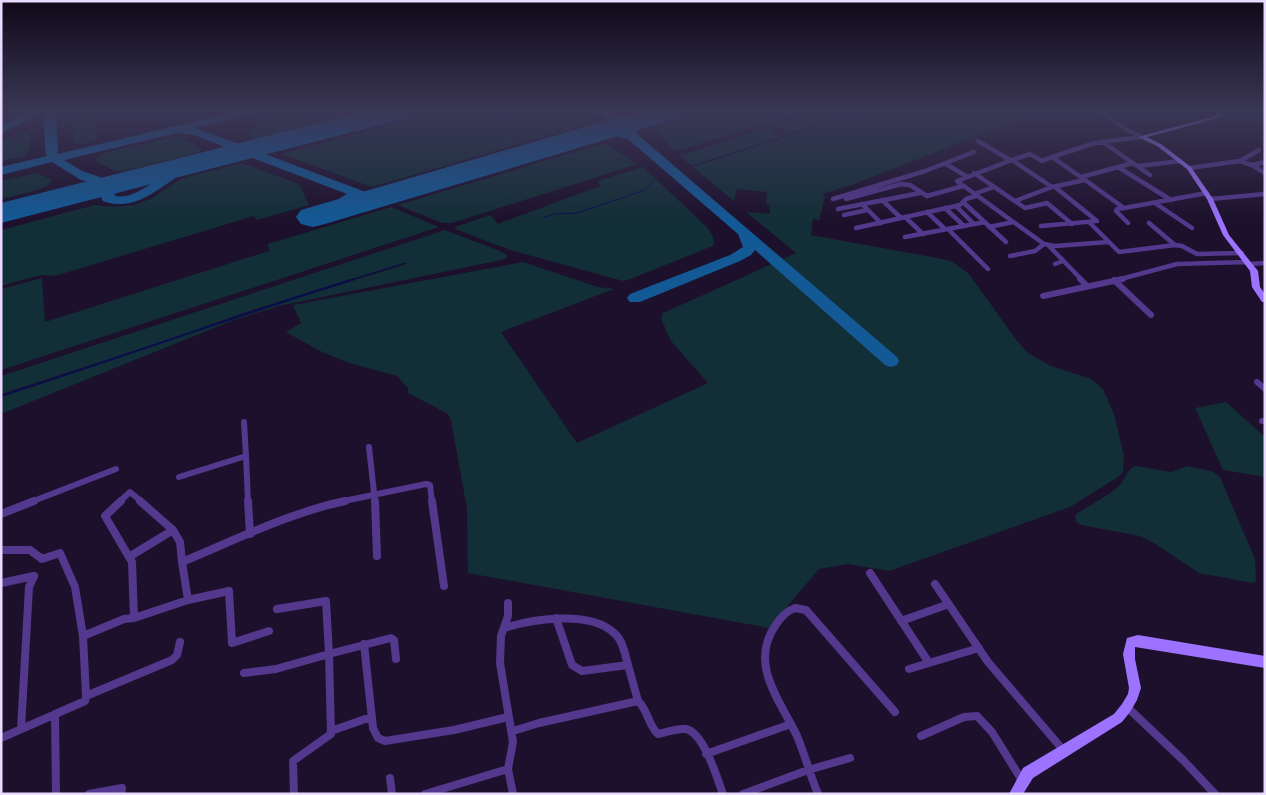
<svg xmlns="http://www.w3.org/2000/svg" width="1266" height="795" font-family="'Fira Sans Condensed',sans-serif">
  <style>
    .green { fill: #122e36 }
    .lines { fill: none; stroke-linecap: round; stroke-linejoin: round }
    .stream-far1 { stroke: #080e4d; stroke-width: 1 }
    .stream { stroke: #080e4d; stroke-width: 2 }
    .taxiway { fill: #125996; fill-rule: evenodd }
    .runway { fill: #125996; fill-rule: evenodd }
    .street-far2 { stroke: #53388d; stroke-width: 4.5 }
    .street-far1 { stroke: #53388d; stroke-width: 6 }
    .street { stroke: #53388d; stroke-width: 8 }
    .secondary { fill: #9c72ff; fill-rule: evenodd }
  </style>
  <rect width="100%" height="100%" fill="#1c102c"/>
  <path class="green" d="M 70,112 L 93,112 L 97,139 L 84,145 L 75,143 Z
    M 301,112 L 304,112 L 310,123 L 325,119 L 321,112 L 359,112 L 253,139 L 250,134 C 256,117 286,116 301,112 Z
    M 436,112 L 589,112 L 593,121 L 592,123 L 372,187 L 281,154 Z
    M 705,112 L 800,112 L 678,151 L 675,151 L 656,131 L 657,127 Z
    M 812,112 L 857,112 L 692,166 L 680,156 L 770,126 L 774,128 L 770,130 L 778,136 L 789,132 L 781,126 L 778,127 L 774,124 Z
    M 863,112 L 1026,113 L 1025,117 L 852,185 L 822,194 L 825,197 L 819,220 L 813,219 L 811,235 L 943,259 L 953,262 L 969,274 L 1017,341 L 1028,353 L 1051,366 L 1091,379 L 1103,389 L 1114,414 L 1124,456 L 1123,472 L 1118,477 L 1070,507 L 889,571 L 848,564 L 819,569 L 769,628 L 468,573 L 467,509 L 451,420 L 448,414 L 408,393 L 408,388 L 397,376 L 349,363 L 320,351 L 286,332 L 301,323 L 293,305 L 523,262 L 598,287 L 614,289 L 501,332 L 577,443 L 708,383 L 671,341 L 661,319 L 663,313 L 796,253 L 746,212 L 770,214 L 770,206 L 766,203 L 767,192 L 737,189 L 734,201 L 693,167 Z
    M 19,133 L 27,133 L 30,136 L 29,151 L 24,156 L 1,161 L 1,141 Z
    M 173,137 L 179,137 L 201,148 L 200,152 L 121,172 L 112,170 L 95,160 L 104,153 Z
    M 604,143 L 638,164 L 452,223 L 442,223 L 398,205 Z
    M 242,163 L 296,183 L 300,186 L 309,205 L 257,220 L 254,216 L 55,276 L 41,275 L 1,286 L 1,230 L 95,205 L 112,207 L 134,205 L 151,199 L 183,178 Z
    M 643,167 L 707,227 C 711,233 716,239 713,246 L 628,280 L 623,281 L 510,250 L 455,229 L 455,227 L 491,215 L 498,224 L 600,186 L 598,181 Z
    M 37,173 L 52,180 L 50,184 L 38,190 L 1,199 L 1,181 Z
    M 391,207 L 439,227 L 1,370 L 1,289 L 42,278 L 45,322 L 269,251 L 268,244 Z
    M 445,230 L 500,251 L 507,255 L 506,259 L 279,306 L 234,320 L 1,414 L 1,397 L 254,312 L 406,264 L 405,263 L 246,312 L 162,342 L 1,394 L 1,376 Z
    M 1226,402 L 1265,437 L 1265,477 L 1223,470 L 1195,408 Z
    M 1135,466 L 1171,472 L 1187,466 L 1211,471 L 1220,477 L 1255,559 L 1256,581 L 1253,583 L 1199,573 L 1154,543 L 1140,536 L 1081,525 L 1076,522 L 1075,515 C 1089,505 1105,498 1118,487 C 1124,481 1128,468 1135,466 Z"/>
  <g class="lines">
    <path class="stream-far1" d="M 693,166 L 860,112
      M 543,218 L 554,214 L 577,213 L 645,190 L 656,179
      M 350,280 L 405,263"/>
    <path class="stream" d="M 1,396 C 119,358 235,316 354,279"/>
    <path class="taxiway" d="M 29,112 L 44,112 L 1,133 L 1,125 Z
      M 44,112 L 56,112 L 58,154 L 234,112 L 255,112 L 253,114 L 195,128 L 242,145 L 273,140 L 277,141 L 279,144 L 277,147 L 257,151 L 363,191 L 392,190 L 399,194 C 388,207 356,217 340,213 L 334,205 L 340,198 L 347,194 L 250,157 L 209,164 L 205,163 L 203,160 L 205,157 L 235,151 L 194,135 L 177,133 L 64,160 L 82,171 L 103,178 L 143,175 L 144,178 L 143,181 C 131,184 121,185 114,195 C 130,204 165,173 180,164 L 184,163 L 190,167 C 186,173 177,176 171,181 C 150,195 130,211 103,201 L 100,195 L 107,186 L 81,180 L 52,162 L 1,175 L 1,167 L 47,156 L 45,150 ZM 358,200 L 368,201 L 352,207 L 348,205 Z
      M 598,112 L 611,112 L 627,126 C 631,119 642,115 649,117 L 651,119 L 638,127 L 637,134 L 897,357 L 899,361 L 897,365 L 891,367 L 885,365 L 755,250 L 751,255 L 740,261 L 640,302 L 630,302 L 627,298 L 630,294 L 730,255 L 743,247 L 738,234 L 628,139 L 616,135 L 593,135 L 591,133 L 593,131 L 615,128 Z"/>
    <path class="runway" d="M 362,112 L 411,112 L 407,118 L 1,223 L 1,203 Z
      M 636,112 L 682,112 L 678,118 L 325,224 L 313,227 L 301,224 L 296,217 L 301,210 Z"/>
    <path class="street-far2" d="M 1102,112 L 1127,130 L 1140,136
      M 978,141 L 1010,160
      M 1103,142 L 1150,175
      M 1030,154 L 1042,161 L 1052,157 L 1085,180 L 1052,187 L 1012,160 Z
      M 1052,157 L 1095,143 L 1141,137
      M 1012,160 L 957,181 L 1044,244 L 1055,246 L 1108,242
      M 1240,161 L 1252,165 L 1265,173
      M 946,164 L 966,176
      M 1252,165 L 1265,162
      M 1138,166 L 1180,161
      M 1118,167 L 1171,200
      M 1189,168 L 1240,161 L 1259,150
      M 974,173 L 1025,208 L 1047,203 L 1072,224
      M 1081,177 L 1133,163
      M 1085,180 L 1124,208 L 1207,193
      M 974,194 L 994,187
      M 833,199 L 925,171 L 974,152
      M 846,199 L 901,184 L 910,185 L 927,196 L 963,186
      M 1210,199 L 1265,194
      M 882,200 L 901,218
      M 1015,201 L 1052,187
      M 963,202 L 1006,242
      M 1155,203 L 1192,228
      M 862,204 L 881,223
      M 956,206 L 974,224
      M 945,208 L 964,226
      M 1124,208 L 1117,209 L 1116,211 L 1128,223
      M 838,209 L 920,193
      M 927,212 L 945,229
      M 844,215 L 867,210
      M 905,217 L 923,234
      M 1089,222 L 1119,252 L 1175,245 L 1182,246 L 1197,254 L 1242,253
      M 1149,223 L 1175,245
      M 1041,226 L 1097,221 L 1055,187
      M 989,227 L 1013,222
      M 856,228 L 960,205 L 966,199 L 976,196
      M 948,229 L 988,269
      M 905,237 L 985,222
      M 1049,246 L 1082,280
      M 1010,256 L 1035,251 L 1044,244
      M 1055,264 L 1063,261
      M 1249,264 L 1265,263
      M 1117,280 L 1177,264 L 1247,262"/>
    <path class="street-far1" d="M 1080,279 L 1086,285
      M 1114,280 L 1151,315
      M 1043,296 L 1123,279
      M 1257,382 L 1265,389
      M 1262,421 L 1265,421
      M 244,422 L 246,456
      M 369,447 L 375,502
      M 179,477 L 246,456 L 248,502
      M 31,502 L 116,469
      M 119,502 L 130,492 L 142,502
      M 339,502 L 426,484 L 430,485 L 432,502"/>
    <path class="street" d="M 121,501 L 105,516 L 129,557
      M 248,501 L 250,534
      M 375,501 L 377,556
      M 432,501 L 444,586
      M 1,514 L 34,501
      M 173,530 L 180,542 L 182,562
      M 1,550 L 30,550 L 42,559 L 60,553 L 75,587 L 83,636 L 86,696 L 85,701 L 1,738
      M 129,557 L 173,530 L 140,501
      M 870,573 L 929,663
      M 1,583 L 34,576
      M 935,584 L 988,662 L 1064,751
      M 188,600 L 182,562 C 235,540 289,513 345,501
      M 508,603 L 508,616 L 501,636 L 500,663 L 513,742 L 508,769
      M 277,609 L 326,601 L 329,654 L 391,638 L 394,640 L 396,659
      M 134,618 L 188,600 L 229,591 L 232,643 L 269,631
      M 556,618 L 572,665 L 582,671 L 628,665 L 638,701
      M 901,621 L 949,604
      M 504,628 C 533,619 590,610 614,633 C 623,640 625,655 628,665
      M 83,636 L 124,619 L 134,618 L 132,562 L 129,557
      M 364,644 L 373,728 L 378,738 L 385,741 L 454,730 L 508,717
      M 909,669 L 979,648
      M 244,673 L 276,669 L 329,654 L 331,734 L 293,761 L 294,794
      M 86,696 L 172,660 L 177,655 L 180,642
      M 1127,707 L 1183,760 L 1215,794
      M 55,714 L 56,794
      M 21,729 L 29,587 L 34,576
      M 331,731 L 371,717
      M 513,731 L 539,723 L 638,701 C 648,710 648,725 658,734 C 667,732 677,728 686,729 C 704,733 717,778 723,794
      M 921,736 L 964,717 L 977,716 L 992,732 L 1023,782
      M 706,754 L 791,724
      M 390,778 L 392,794
      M 89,794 L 122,788 L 121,794
      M 425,794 L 508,769 L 513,794
      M 743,794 L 808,770 L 850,758
      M 818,794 C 810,775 805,755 797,736 C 780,700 749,665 775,626 C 780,618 786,611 795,608 L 806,610 L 895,712"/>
    <path class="secondary" d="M 1215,112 L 1221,112 L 1223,115 L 1219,118 L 1147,137 L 1161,144 L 1191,167 L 1213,199 L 1229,235 L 1258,271 L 1260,287 L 1265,294 L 1265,302 L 1262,302 L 1252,287 L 1250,271 L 1223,235 L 1207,199 L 1187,169 L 1157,146 L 1138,137 L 1215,116 L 1217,115 Z
      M 1138,635 L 1265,656 L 1265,668 L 1135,647 L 1135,659 L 1141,688 L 1137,700 L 1130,712 L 1122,722 L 1033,778 L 1023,794 L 1009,794 L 1023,768 L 1114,714 L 1122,704 L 1128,694 L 1129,688 L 1123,654 L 1127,638 Z"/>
  </g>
  <linearGradient id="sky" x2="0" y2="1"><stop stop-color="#0f0918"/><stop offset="0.5" stop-color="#3a3756"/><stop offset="1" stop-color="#3a3756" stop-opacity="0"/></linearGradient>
  <rect width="1266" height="223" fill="url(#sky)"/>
  <rect width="1266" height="795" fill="none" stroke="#e9dbff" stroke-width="5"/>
</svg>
